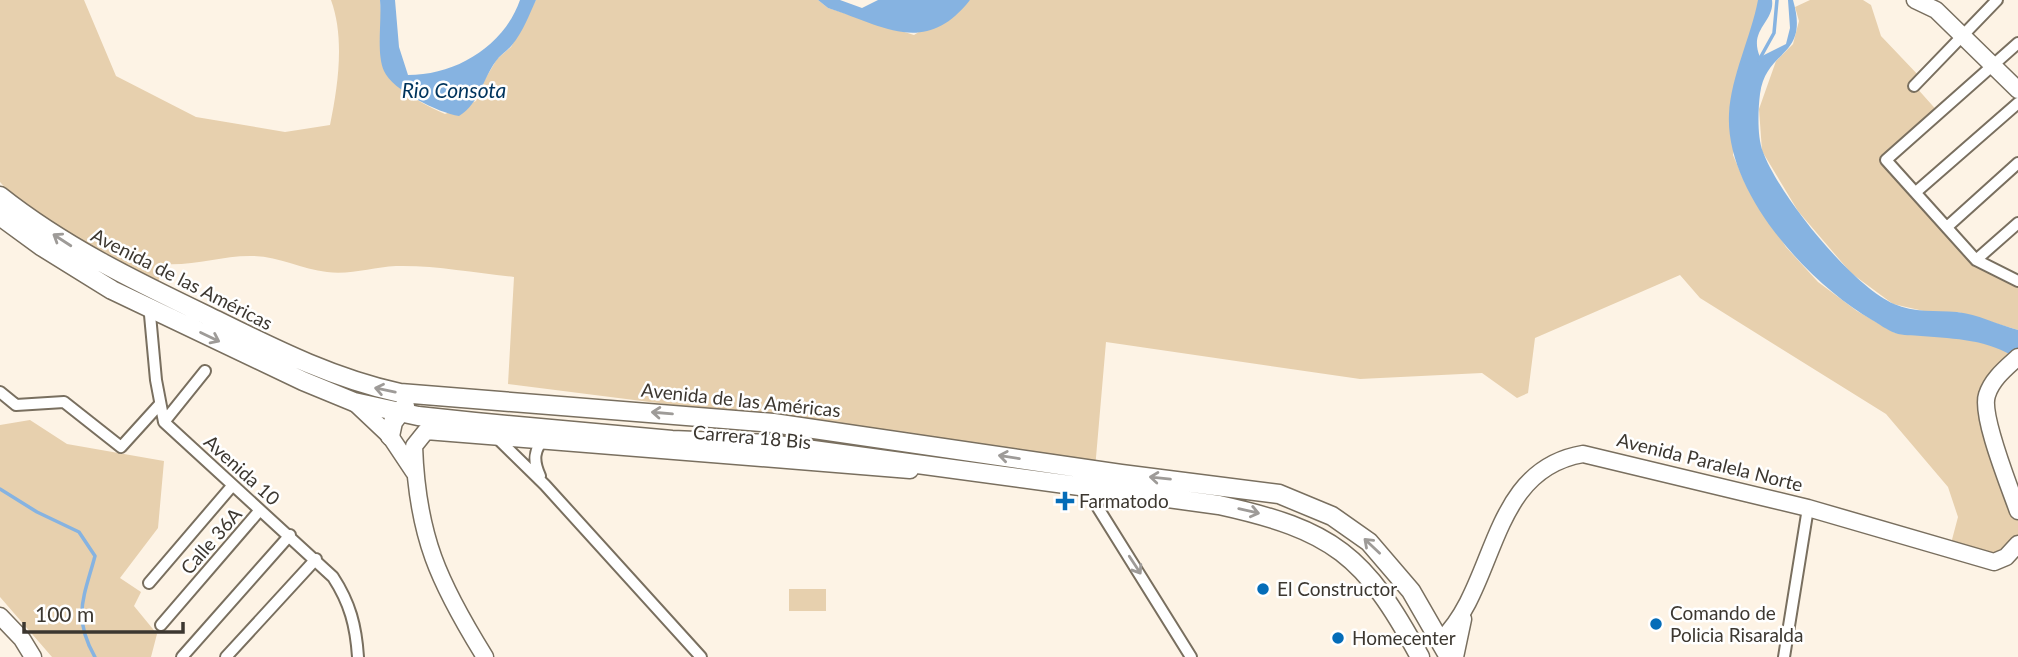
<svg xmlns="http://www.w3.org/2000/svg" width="2018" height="657" font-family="Lato,sans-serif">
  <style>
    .green { fill: #e7d0ae }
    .water { fill: #86b3e1 }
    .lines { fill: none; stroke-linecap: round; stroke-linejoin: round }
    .stream { stroke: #86b3e1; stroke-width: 3.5 }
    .street-casing { stroke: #796f5f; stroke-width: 14 }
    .secondary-casing { stroke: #796f5f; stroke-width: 19 }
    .primary-casing { stroke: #796f5f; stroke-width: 21 }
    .street { stroke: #fff; stroke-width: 10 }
    .secondary { stroke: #fff; stroke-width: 16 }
    .primary { stroke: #fff; stroke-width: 18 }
    .oneway { stroke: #9e9b98 }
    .poi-dot { fill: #046cb8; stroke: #fff; stroke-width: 2.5 }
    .labels { text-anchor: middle; stroke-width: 5; stroke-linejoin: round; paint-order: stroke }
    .street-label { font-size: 19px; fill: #3c3730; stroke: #fff }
    .poi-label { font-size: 19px; fill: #3c3730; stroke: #fff; text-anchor: start }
    .water-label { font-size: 21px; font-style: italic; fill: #00345d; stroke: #fff }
  </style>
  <rect width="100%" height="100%" fill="#fdf3e5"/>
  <path class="green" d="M 0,0 L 84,0 L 116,76 L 196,117 L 285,132 L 330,125 C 338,86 345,38 331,0 L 380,0 C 386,67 375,82 445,114 L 476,101 L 484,81 L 497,59 L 511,47 L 536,0 L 818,0 L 828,8 L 914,35 L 970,0 L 1762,0 L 1733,155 L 1745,183 L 1786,247 L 1818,282 L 1857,311 L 1895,333 L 1959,338 L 1997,346 L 2017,357 L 1986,396 L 2018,511 L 2018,544 L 2006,557 L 1949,551 L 1958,517 L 1948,487 L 1886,414 L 1700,298 L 1680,275 L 1535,338 L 1528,393 L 1517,398 L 1482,373 L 1360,379 L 1106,342 L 1095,469 L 941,439 L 508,384 L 514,277 C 475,273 435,265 396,266 C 373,267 351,275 327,272 C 302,269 280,257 254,256 C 223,255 195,266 164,264 L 158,282 C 108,260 37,224 0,182 Z
    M 1810,0 L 1863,0 L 1871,5 L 1881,36 L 1920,77 L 1915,86 L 1940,114 L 1887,160 L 1976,260 L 2018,281 L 2018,330 L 1958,312 L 1928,312 L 1893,304 L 1851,273 L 1798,211 L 1762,151 L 1759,109 L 1776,61 L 1793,44 L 1799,21 L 1795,7 Z
    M 30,420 L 67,444 L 164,461 L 158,528 L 120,578 L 141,592 L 134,606 L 157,634 L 151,657 L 52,657 L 0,597 L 0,425 Z
    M 789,589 L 826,589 L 826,611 L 789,611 Z"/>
  <path class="water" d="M 380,0 L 395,0 L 399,47 L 408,75 C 456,75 504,46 520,0 L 536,0 C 529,15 523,32 512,45 C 507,51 500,55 496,61 C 482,80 480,103 459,116 C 439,113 392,90 384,71 C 376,53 382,22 380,0 Z
    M 818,0 L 840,0 L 862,8 L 878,0 L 970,0 C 925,57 884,26 828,8 Z
    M 1758,0 L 1772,0 C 1775,22 1748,29 1760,57 L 1786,44 L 1790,28 L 1788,0 L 1793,0 C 1810,58 1766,48 1760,94 C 1758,110 1757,137 1763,152 C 1779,195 1851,285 1894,304 C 1914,313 1935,310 1957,312 C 1978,314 1998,325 2018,330 L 2018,359 C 1987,339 1957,339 1921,336 C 1913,335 1903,336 1895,333 C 1887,330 1879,324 1872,320 C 1808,283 1725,192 1729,114 C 1731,76 1751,37 1758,0 Z"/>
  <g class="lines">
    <path class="stream" d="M 1759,60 L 1774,33 L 1777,0
      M 0,489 L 37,512 L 79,532 L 95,556 C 84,597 72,617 95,657"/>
    <defs>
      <path id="street" d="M 2018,43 L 1886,160 L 1976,260 L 2018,281
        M 1914,86 L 1997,0
        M 1916,192 L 2018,103
        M 1947,227 L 2018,163
        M 1976,260 L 2018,223
        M 149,304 L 156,380 L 164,422 L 333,577 C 350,603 356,626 358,657
        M 0,392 L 16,405 L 64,402 L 121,447 L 160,404
        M 164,422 L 205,371
        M 495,436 L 545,485 L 701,657
        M 540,476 C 533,461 533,449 546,438
        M 1085,487 L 1191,657
        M 149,583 L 232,486
        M 161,625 L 260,510
        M 182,657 L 290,535
        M 226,657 L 316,559
        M 1784,657 L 1808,508"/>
      <path id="secondary" d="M 1915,0 L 1936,10 L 2018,90
        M 2018,357 C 2006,368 1992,379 1987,395 C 1980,415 2010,488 2018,511
        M 354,402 L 390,436 L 414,472
        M 0,616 L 22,639 L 33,657
        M 1441,640 C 1498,585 1488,470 1583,454 L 1808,508 L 1994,562 L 2006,557 L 2018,544
        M 485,657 C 439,583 417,536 414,446 L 426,431 L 910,470
        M 1455,657 L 1463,619"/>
      <path id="primary" d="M 0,196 C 63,246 135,281 208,316 C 271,347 331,378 400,393 L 773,423 L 1121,474 L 1279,494 L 1332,516 L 1369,542 L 1411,591 L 1449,657
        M 0,216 L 41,246 L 112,290 L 303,381 L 354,402 L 418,416 L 475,422 L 672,440 L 769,444 L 1219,505 C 1333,530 1365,555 1420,657
        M 390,436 L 393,422 L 405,406"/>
    </defs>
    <use href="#street" class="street-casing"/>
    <use href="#secondary" class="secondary-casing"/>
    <use href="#primary" class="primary-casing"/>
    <use href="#street" class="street"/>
    <use href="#secondary" class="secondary"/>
    <use href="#primary" class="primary"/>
  </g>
  <defs><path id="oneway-shaft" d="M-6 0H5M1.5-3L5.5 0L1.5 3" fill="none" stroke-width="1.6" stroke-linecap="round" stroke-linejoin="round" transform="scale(1.75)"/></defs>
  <g class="oneway">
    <use href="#oneway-shaft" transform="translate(62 240) rotate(-147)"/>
    <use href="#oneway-shaft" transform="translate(210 337) rotate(26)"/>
    <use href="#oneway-shaft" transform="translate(385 390) rotate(-168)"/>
    <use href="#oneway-shaft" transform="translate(662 413) rotate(-175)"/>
    <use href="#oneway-shaft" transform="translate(1009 457) rotate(-171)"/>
    <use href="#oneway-shaft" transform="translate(1160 478) rotate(-174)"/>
    <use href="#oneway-shaft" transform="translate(1249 511) rotate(13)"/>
    <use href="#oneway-shaft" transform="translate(1372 546) rotate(-137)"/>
    <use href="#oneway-shaft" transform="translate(1135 565) rotate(57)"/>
  </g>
  <g class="poi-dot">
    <path d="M1061.5 490.5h7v7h7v7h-7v7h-7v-7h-7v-7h7z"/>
    <circle cx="1263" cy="589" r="7"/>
    <circle cx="1656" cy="624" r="7"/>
    <circle cx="1338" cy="638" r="7"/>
  </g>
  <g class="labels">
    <g class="street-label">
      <text transform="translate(182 279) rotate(27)" y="7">Avenida de las Américas</text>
      <text transform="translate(741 400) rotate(6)" y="7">Avenida de las Américas</text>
      <text transform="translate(752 437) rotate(5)" y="7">Carrera 18 Bis</text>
      <text transform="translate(1710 462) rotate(14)" y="7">Avenida Paralela Norte</text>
      <text transform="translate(242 470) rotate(42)" y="7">Avenida 10</text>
      <text transform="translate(211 541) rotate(-49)" y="7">Calle 36A</text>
    </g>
    <g class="poi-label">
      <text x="1079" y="508">Farmatodo</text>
      <text x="1277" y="596">El Constructor</text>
      <text x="1670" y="620">Comando de<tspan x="1670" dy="22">Policia Risaralda</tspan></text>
      <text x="1352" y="645">Homecenter</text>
    </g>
    <g class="water-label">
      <text x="454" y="98">Rio Consota</text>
    </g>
  </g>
  <path d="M24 622v10h159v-10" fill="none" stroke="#3c3730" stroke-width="3.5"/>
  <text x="35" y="622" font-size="21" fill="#3c3730" stroke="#ffffff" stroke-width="5" paint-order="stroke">100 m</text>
</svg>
